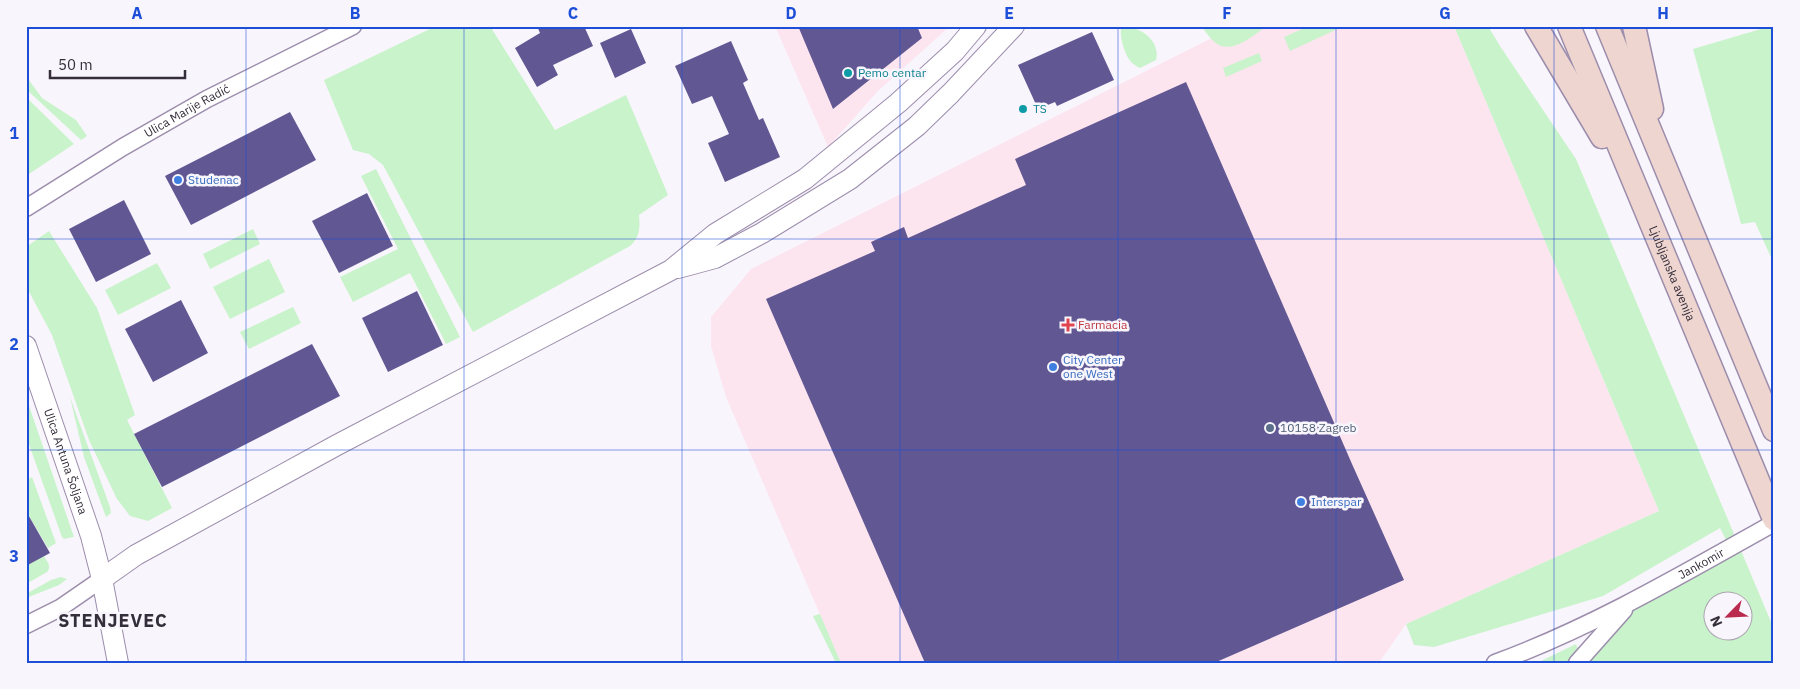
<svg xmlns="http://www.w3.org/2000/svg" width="1800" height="689" font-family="'IBM Plex Sans',sans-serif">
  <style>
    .commercial { fill: #fde5f0 }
    .green { fill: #c9f3ca; fill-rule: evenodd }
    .building { fill: #615893 }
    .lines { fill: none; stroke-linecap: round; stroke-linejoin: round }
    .minor-casing { stroke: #9c8dac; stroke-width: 19 }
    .tertiary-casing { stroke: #9c8dac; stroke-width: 22 }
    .secondary-casing { stroke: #9c8dac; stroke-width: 25 }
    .minor { stroke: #fff; stroke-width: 16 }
    .tertiary { stroke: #fff; stroke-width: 20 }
    .secondary { stroke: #eed5cf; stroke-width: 22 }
    .grid { fill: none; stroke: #1d4ed8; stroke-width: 1; stroke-opacity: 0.55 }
    .culture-dot { fill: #0f9aa8; stroke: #f8f5fc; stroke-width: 2 }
    .shop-dot { fill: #3f7fe0; stroke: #f8f5fc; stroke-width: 2 }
    .health-dot { fill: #e0444e; stroke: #f8f5fc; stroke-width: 2 }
    .service-dot { fill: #5c6f8a; stroke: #f8f5fc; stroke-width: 2 }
    .labels { text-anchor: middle; stroke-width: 5; stroke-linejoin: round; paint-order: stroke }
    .culture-label { font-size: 12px; fill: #0d838f; stroke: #f8f5fc; text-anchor: start }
    .street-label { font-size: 12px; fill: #342d3a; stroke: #f8f5fc }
    .shop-label { font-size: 12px; fill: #366cbe; stroke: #f8f5fc; text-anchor: start }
    .health-label { font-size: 12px; fill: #be3a42; stroke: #f8f5fc; text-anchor: start }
    .service-label { font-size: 12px; fill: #4e5e75; stroke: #f8f5fc; text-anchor: start }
    .district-label { font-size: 18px; font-weight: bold; letter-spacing: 1px; fill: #342d3a; stroke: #f8f5fc }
    .neatline { fill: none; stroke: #1d4ed8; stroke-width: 2 }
    .grid-label { font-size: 16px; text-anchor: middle; font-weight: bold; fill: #1d4ed8 }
  </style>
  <rect width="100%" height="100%" fill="#f8f5fc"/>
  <path class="commercial" d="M 775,26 L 950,26 L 878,91 L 828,147 Z
    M 1236,26 L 1454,26 L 1659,511 L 1406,624 L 1381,660 L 1377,663 L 841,663 L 726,397 L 711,346 L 711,317 L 751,269 Z"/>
  <path class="green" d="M 436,26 L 490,26 L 555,130 L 626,95 L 668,195 L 639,215 C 640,228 640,237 630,246 L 473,332 L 383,165 L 369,154 L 353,150 L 324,80 Z
    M 1122,26 C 1139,26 1161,40 1156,60 L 1140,68 C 1137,66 1134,65 1132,63 C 1125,56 1118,35 1122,26 Z
    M 1201,26 L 1267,26 C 1254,35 1233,54 1217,44 C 1211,40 1206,32 1201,26 Z
    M 1309,26 L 1344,26 L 1290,51 L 1284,37 Z
    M 1454,26 L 1488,26 L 1500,46 L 1576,159 L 1774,629 L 1774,663 L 1584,663 L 1636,607 L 1732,552 L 1720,528 L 1603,596 L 1434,647 L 1414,645 L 1406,624 L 1659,511 ZM 1712,602 L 1742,602 L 1742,632 L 1712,632 Z
    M 1771,26 L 1774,26 L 1774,264 L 1755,222 L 1741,224 L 1693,49 Z
    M 1259,53 L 1262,61 L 1226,77 L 1223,68 Z
    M 26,76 L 42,98 L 76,120 L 87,136 L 81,140 L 26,89 Z
    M 26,97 L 74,144 L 26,176 Z
    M 376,169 L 460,337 L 446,344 L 410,273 L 353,302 L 340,277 L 398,249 L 361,176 Z
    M 253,229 L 260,244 L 210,269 L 203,254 Z
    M 49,231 L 97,308 L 135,415 L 127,420 L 172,508 L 148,521 L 130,516 L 117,499 L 89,440 L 52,335 L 26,286 L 26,247 Z
    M 269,259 L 285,292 L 230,319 L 213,287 Z
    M 157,263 L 171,288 L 118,315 L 105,290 Z
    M 293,307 L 301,323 L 249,349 L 240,332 Z
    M 26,397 L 74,537 L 73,537 L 64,539 L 62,537 L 26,436 Z
    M 70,397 L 110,507 L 111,513 L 106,517 L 84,457 Z
    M 32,477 L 56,543 L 48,548 L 26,511 L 26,480 Z
    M 44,556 C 47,562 52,566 47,572 L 26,584 L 26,566 Z
    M 61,577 L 67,579 L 59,585 L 26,598 L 26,594 L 51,580 Z
    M 820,614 L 841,663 L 836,663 L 813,616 Z
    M 1576,644 L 1578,649 L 1575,657 L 1571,663 L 1537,663 Z"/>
  <path class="building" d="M 537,26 L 584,26 L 593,46 L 553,65 L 558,75 L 537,87 L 515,48 L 540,33 Z
    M 798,26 L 917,26 L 922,38 L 833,109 Z
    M 631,29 L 646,63 L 615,78 L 600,43 Z
    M 1092,32 L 1114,80 L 1057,106 L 1055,102 L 1038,109 L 1018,65 Z
    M 731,41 L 748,80 L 743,83 L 759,120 L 763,118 L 780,157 L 725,182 L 708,143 L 729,134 L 712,96 L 692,104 L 675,66 Z
    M 1186,82 L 1352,464 L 1404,580 L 1214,663 L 925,663 L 766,299 L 875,251 L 871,242 L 904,227 L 908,238 L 1026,185 L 1015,159 Z
    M 290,112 L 316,160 L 191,225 L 165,176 Z
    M 367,193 L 393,246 L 339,273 L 312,221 Z
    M 124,200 L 151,254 L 96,282 L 69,229 Z
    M 417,291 L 443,345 L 388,372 L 362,318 Z
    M 181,300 L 208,353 L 153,382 L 125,329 Z
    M 312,344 L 340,396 L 162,487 L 134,434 Z
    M 26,511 L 50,553 L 26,566 Z"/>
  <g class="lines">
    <defs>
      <g id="minor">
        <path id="s1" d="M 26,208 L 123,147 L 207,99 L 353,26"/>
        <path d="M 26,625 L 60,608 L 102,579"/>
        <path id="s2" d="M 1495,663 C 1593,627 1683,574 1774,523"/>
        <path d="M 1577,663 L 1624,610"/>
      </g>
      <g id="tertiary">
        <path d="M 678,268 L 715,258 L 762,233 L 850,179 L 917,126 L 951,93 L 1014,26"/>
        <path id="s3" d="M 26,346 L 91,536 L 102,579 L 118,663"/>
        <path d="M 102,579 L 136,555 L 337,445 L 671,270 L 715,234 L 805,179 L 898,103 L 955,51 L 976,26"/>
      </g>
      <g id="secondary">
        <path d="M 1536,26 L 1602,137"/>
        <path id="s4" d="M 1569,26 L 1774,519"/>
        <path d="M 1607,26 L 1774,430"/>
        <path d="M 1634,26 L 1652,109"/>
      </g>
    </defs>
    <use href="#minor" class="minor-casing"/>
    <use href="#tertiary" class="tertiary-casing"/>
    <use href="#secondary" class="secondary-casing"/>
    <use href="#minor" class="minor"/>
    <use href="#tertiary" class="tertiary"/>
    <use href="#secondary" class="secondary"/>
  </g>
  <path class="grid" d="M 246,26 L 246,663M 464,26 L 464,663M 682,26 L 682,663M 900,26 L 900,663M 1118,26 L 1118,663M 1336,26 L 1336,663M 1554,26 L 1554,663M 26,239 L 1774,239M 26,450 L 1774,450"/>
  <g class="culture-dot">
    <circle cx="848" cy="73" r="5"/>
    <circle cx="1023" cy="109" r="5"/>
  </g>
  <g class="shop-dot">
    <circle cx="178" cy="180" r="5"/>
    <circle cx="1053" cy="367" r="5"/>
    <circle cx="1301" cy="502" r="5"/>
  </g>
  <path class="health-dot" d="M1065.5 317.5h5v5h5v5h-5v5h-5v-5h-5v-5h5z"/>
  <circle class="service-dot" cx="1270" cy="428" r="5"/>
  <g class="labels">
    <g class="culture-label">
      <text x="858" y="77">Pemo centar</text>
      <text x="1033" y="113">TS</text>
    </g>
    <g class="street-label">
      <text dy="4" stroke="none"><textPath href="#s1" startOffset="188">Ulica Marije Radić</textPath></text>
      <text dy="4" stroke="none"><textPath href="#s4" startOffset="268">Ljubljanska avenija</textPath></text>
      <text dy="4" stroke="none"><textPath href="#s3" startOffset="122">Ulica Antuna Šoljana</textPath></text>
      <text dy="4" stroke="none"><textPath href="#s2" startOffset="229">Jankomir</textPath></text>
    </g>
    <g class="shop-label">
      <text x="188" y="184">Studenac</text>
      <text x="1063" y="364">City Center<tspan x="1063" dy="14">one West</tspan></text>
      <text x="1311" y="506">Interspar</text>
    </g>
    <g class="health-label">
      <text x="1078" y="329">Farmacia</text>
    </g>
    <g class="service-label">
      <text x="1280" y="432">10158 Zagreb</text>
    </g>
    <g class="district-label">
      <text x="113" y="627">STENJEVEC</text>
    </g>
  </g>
  <rect width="1800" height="689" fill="none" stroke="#f8f5fc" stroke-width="55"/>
  <g transform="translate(1728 616) rotate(246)"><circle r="24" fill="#f8f5fc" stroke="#aaa5ae"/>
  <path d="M0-4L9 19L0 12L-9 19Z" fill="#ba2a4f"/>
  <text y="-8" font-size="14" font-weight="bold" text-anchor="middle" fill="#342d3a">N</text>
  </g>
  <path d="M50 70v8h135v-8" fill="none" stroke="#342d3a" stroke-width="2.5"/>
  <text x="58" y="70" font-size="15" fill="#342d3a" stroke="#f8f5fc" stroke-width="4" paint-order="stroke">50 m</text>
  <rect x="28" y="28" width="1744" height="634" class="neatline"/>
  <g class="grid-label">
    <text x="137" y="19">A</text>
    <text x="355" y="19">B</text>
    <text x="573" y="19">C</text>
    <text x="791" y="19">D</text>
    <text x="1009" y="19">E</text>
    <text x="1227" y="19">F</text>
    <text x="1445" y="19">G</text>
    <text x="1663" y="19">H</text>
    <text x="14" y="139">1</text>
    <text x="14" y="350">2</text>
    <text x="14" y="562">3</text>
  </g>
</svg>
